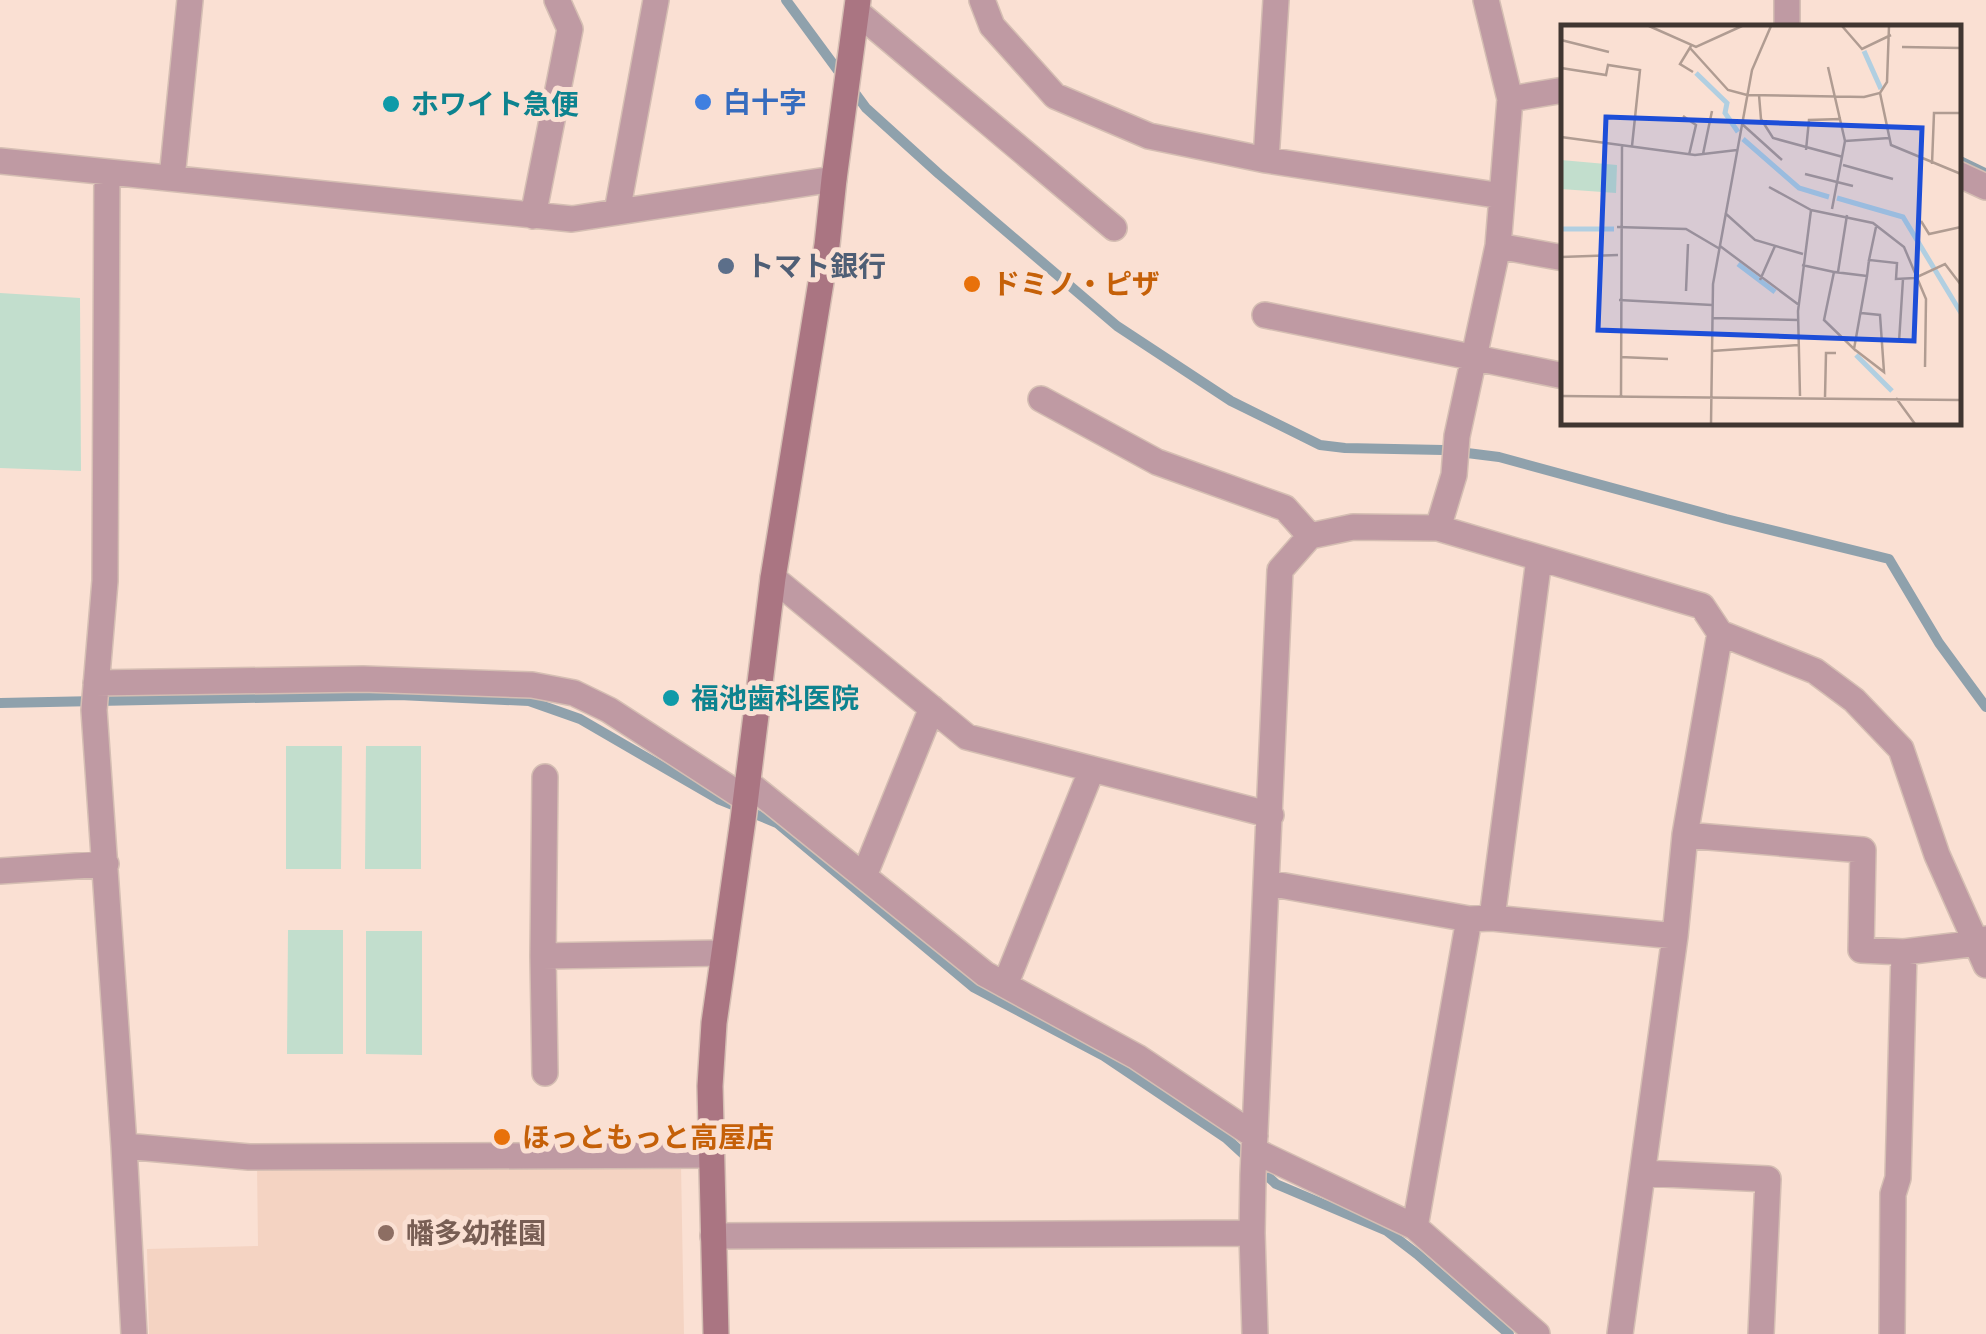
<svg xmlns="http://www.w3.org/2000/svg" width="1986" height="1334" font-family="Lora,'Noto Sans JP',serif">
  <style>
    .built { fill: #f4d3c2 }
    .green { fill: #c2decd }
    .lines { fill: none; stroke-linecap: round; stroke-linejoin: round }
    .stream { stroke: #8fa1ac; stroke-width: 10 }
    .street-casing { stroke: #d5beb3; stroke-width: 28 }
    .secondary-casing { stroke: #d5beb3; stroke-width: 28 }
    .street { stroke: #bf9aa3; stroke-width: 25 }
    .secondary { stroke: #aa7582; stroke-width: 25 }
    .shop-dot { fill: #3f7fe0; stroke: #fae0d3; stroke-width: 4 }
    .culture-dot { fill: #0f9aa8; stroke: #fae0d3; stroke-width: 4 }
    .service-dot { fill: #5c6f8a; stroke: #fae0d3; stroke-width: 4 }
    .food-dot { fill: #e8710a; stroke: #fae0d3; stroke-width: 4 }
    .education-dot { fill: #8d6e63; stroke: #fae0d3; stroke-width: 4 }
    .labels { text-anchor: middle; stroke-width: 10; stroke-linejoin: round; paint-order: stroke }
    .shop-label { font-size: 28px; font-weight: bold; fill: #366cbe; stroke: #fae0d3; text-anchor: start }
    .culture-label { font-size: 28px; font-weight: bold; fill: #0d838f; stroke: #fae0d3; text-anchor: start }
    .service-label { font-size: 28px; font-weight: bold; fill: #4e5e75; stroke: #fae0d3; text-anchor: start }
    .food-label { font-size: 28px; font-weight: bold; fill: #c56008; stroke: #fae0d3; text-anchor: start }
    .education-label { font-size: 28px; font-weight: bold; fill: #785e54; stroke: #fae0d3; text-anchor: start }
    .inset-river { fill: none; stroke: #b1cfe1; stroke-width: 5 }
    .inset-road { fill: none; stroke: #b09c92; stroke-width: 2.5 }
    .view { fill: #1d4ed8; fill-opacity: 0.15; stroke: #1d4ed8; stroke-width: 5 }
    .inset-edge { fill: none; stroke: #403631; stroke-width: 5 }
  </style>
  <rect width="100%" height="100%" fill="#fae0d3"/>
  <path class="built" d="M 257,1165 L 681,1165 L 684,1334 L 149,1334 L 147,1249 L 258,1246 Z"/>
  <path class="green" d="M 0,293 L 80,298 L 81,471 L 0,468 Z
    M 286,746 L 342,746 L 341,869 L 286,869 Z
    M 366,746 L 421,746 L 421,869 L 365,869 Z
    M 288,930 L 343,930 L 343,1054 L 287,1054 Z
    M 366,931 L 422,931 L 422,1055 L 366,1054 Z"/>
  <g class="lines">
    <path class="stream" d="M 786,0 L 842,76
      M 852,89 L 866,108 L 939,174 L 1117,326 L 1231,401 L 1320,445 L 1345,448 L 1443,450 L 1499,457 L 1726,519 L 1889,559 L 1939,643 L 1986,707
      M 1958,160 L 1985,173
      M 0,703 L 399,695 L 529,701 L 580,719 L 718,799 L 777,823 L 973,987 L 1104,1056 L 1226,1138 L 1276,1184 L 1387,1231 L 1417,1254 L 1509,1334"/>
    <defs>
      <path id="street" d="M 982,0 L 992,26 L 1055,96 L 1149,136 L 1266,160 L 1502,196
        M 1787,0 L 1787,28
        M 857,12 L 1114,228
        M 1510,99 L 1564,90
        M 1266,160 L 1276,0
        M 0,161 L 572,219 L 834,179
        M 107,172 L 105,581 L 94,710 L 124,1146 L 134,1334
        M 1958,174 L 1986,187
        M 172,178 L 190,0
        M 617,212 L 656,0
        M 533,216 L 570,29 L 557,0
        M 1498,246 L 1564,258
        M 1265,315 L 1564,376
        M 1041,399 L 1157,462 L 1285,508 L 1310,536
        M 1438,528 L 1454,475 L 1457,436 L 1498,246 L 1510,99 L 1486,0
        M 773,578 L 967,737 L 1271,815
        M 1720,633 L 1685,835 L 1863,850 L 1861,950 L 1904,952 L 1978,943 L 1986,939
        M 96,683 L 363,679 L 532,685 L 574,693 L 609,710 L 746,799
        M 748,783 L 985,974 L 1137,1057 L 1255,1136
        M 0,871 L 106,864
        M 864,876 L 932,708
        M 1268,883 L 1469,919
        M 1492,918 L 1539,559
        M 543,956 L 723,953
        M 1005,985 L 1092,769
        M 545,1073 L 543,956 L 545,777
        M 124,1146 L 249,1157 L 711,1155
        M 1255,1151 L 1415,1227
        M 1643,1173 L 1768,1179 L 1761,1334
        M 713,1236 L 1252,1233
        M 1255,1334 L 1252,1233 L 1253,1175 L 1280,570 L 1310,536 L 1353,527 L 1438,528 L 1702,606 L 1720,633 L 1815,671 L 1854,700 L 1901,749 L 1937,855 L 1986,965
        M 1537,1334 L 1415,1227 L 1469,919 L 1492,918 L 1675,936
        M 1620,1334 L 1675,936 L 1685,835
        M 1892,1334 L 1893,1194 L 1898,1178 L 1904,952"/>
      <path id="secondary" d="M 716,1334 L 710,1086 L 714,1023 L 743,820 L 773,578 L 827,245 L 834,179 L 858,0"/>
    </defs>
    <use href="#street" class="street-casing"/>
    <use href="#secondary" class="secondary-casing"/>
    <use href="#street" class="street"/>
    <use href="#secondary" class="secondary"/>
  </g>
  <circle class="shop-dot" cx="703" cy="102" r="10"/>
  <g class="culture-dot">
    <circle cx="391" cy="104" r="10"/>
    <circle cx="671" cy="698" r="10"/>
  </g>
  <circle class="service-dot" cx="726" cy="266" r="10"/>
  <g class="food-dot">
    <circle cx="972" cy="284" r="10"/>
    <circle cx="502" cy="1137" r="10"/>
  </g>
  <circle class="education-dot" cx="386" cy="1233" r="10"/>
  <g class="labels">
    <g class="shop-label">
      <text x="723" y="112">白十字</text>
    </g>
    <g class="culture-label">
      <text x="411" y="114">ホワイト急便</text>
      <text x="691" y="708">福池歯科医院</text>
    </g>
    <g class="service-label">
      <text x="746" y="276">トマト銀行</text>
    </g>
    <g class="food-label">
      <text x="992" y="294">ドミノ・ピザ</text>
      <text x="522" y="1147">ほっともっと高屋店</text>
    </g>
    <g class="education-label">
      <text x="406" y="1243">幡多幼稚園</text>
    </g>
  </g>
  <g transform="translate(1561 25)">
    <rect width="400" height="400" fill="#fae0d3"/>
    <path d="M 0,135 L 56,140 L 55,168 L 0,164 Z" fill="#c2decd"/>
    <path class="inset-river" d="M 303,26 L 320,64M 135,48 L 166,78 L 164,88 L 177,107M 182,114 L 238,163 L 268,172M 276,173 L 342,192 L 400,288M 0,204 L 53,204M 177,239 L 214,267M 295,330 L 331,366"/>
    <path class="inset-road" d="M 88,1 L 135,22 L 181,1M 281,1 L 301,24 L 330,10M 0,15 L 48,27M 130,21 L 119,39 L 132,47M 341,22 L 400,23M 129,23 L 167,65 L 186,70 L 303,72 L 319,68 L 326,57 L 328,1M 267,42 L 284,116 L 271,184M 0,43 L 45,50 L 47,40 L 79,45 L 71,121M 319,68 L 330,120 L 400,149M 198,70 L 200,94 L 212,113 L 282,132M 122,91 L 135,100 L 128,130M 181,99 L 221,135M 0,112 L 134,130 L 176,125M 284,116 L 328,113M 245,125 L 248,95 L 280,94M 142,129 L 151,86M 371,139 L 373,88 L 400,88M 282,140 L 332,154M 244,149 L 292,161M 208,162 L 250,185M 164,188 L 194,215 L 242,229M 360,196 L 368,209 L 400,202M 56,202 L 125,204 L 159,224M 315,202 L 308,235 L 336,238 L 335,254 L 354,253 L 384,239 L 400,260M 159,221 L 238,280M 0,232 L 57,230M 241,240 L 273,247M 277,247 L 286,190M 306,251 L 273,247 L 263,295 L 293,324 L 306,251 L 308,235M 199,255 L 214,221M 125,266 L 127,219M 58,275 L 151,280M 151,293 L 237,295M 338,317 L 342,254M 293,324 L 323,347 L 319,290 L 300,288M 151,326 L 237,320M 59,332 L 107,334M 0,371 L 400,375M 239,371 L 237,286 L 250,185 L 312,198 L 343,222 L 365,274 L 364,342M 264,372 L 265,328 L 275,328M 60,373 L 61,120M 335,373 L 354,399M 150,399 L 152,259 L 191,45 L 210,1"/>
    <path class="view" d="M 45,92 L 361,103 L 353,316 L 37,305 Z"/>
    <rect width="400" height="400" class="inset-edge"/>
  </g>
</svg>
